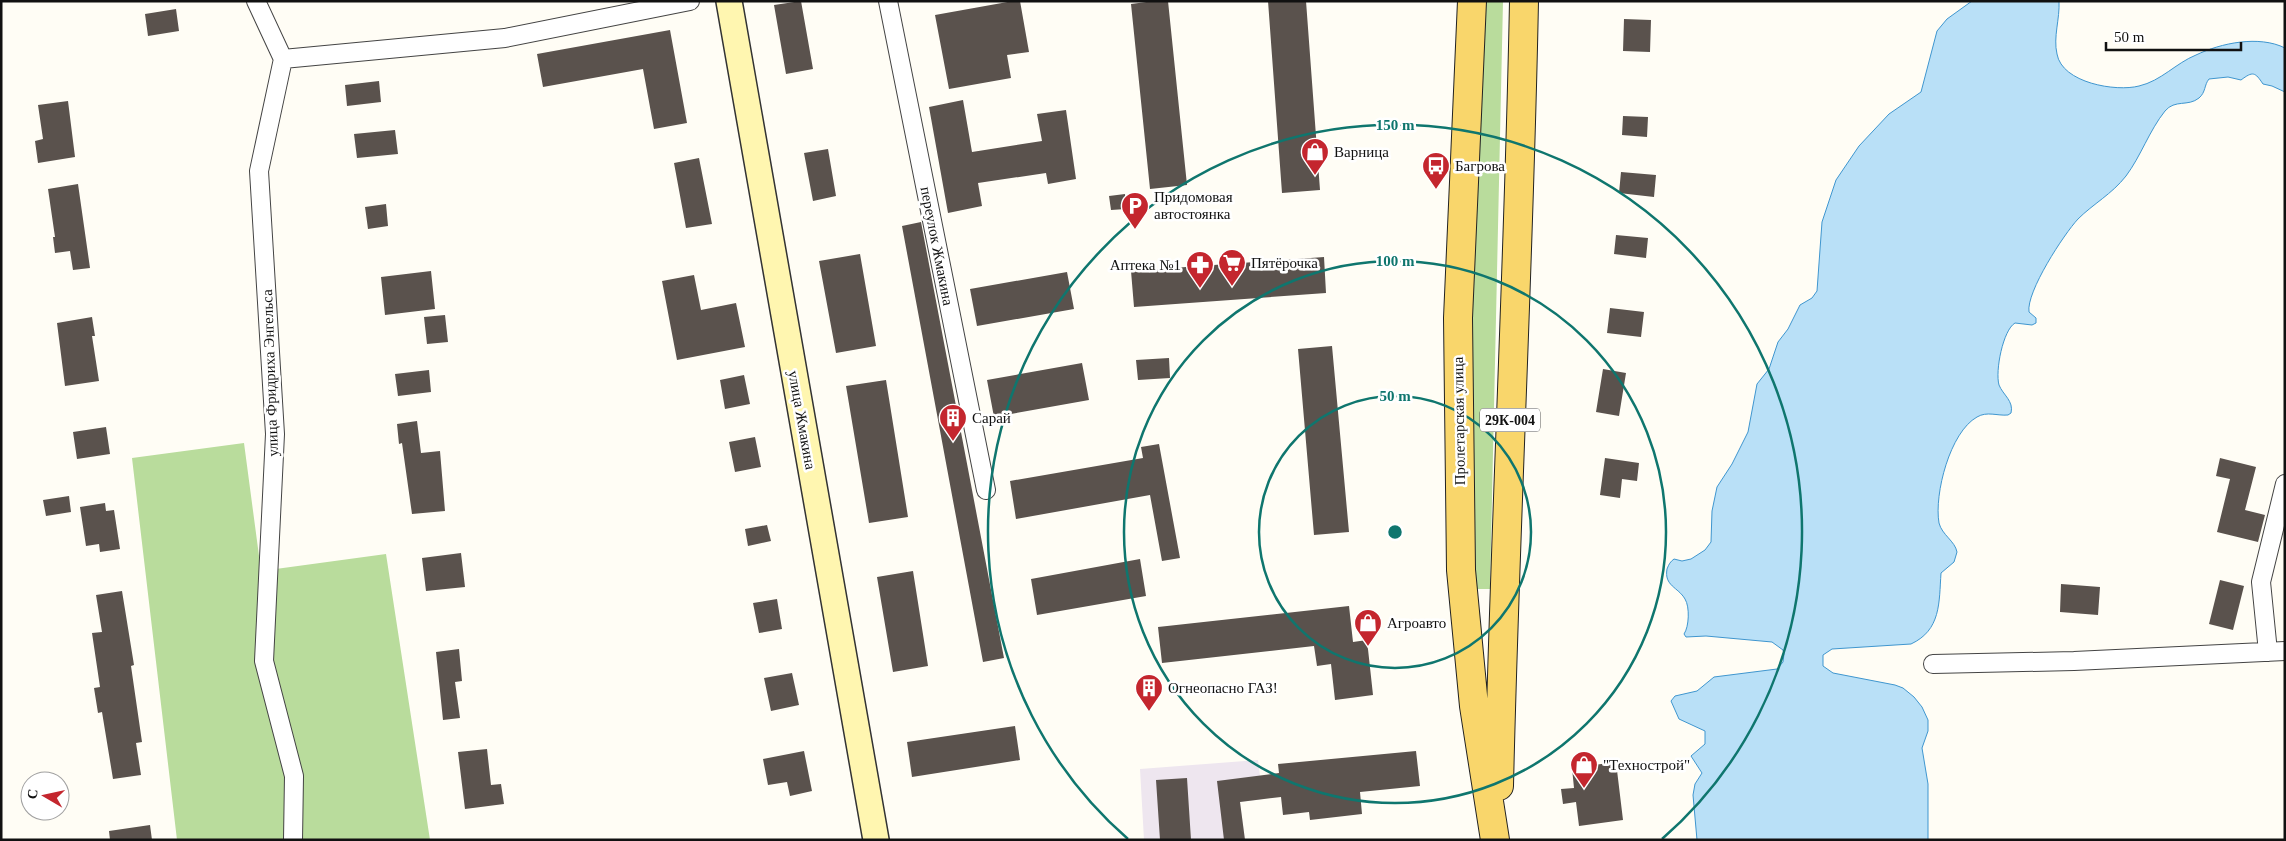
<svg xmlns="http://www.w3.org/2000/svg" width="2286" height="841" font-family="Georgia,serif">
  <style>
    .industrial { fill: #eee6ef }
    .forest { fill: #b9dc9c }
    .water { fill: #b9e0f7; stroke: #3f96cf }
    .building { fill: #5a524d }
    .lines { fill: none; stroke-linecap: round; stroke-linejoin: round }
    .street-casing { stroke: #444; stroke-width: 20 }
    .secondary-casing { stroke: #333; stroke-width: 28 }
    .primary-casing { stroke: #222; stroke-width: 30 }
    .street { stroke: #fff; stroke-width: 18 }
    .secondary { stroke: #fff6b0; stroke-width: 25 }
    .primary { stroke: #f9d66b; stroke-width: 28 }
    .ring { fill: none; stroke: #0f766e; stroke-width: 2.5 }
    .labels { text-anchor: middle; stroke-width: 5; stroke-linejoin: round; paint-order: stroke }
    .shield { fill: #fff; stroke: #585858; stroke-width: 1 }
    .shield-label { font-size: 14px; font-weight: bold; fill: #111 }
    .poi-label { font-size: 15px; fill: #111; stroke: #fff; text-anchor: start }
    .street-label { font-size: 15px; fill: #111; stroke: #fff }
    .centre { fill: #0f766e; stroke: #fff; stroke-width: 2.5 }
    .ring-label { font-size: 15px; text-anchor: middle; font-weight: bold; fill: #0f766e; stroke: #fff; stroke-width: 5; stroke-linejoin: round; paint-order: stroke }
  </style>
  <rect width="100%" height="100%" fill="#fffdf5"/>
  <path class="industrial" d="M 1258,760 L 1263,799 L 1240,802 L 1245,840 L 1144,840 L 1140,769 Z"/>
  <path class="forest" d="M 1484,1 L 1503,1 L 1490,589 L 1474,589 L 1472,318 Z
    M 244,443 L 261,571 L 386,554 L 430,840 L 177,840 L 132,458 Z"/>
  <path class="water" d="M 1972,1 L 2059,1 C 2060,19 2053,37 2057,54 C 2062,83 2116,92 2139,86 C 2161,81 2176,63 2196,55 C 2221,43 2259,35 2285,48 L 2285,92 L 2272,86 L 2263,84 C 2255,72 2253,71 2241,80 L 2228,77 L 2209,79 C 2204,85 2206,92 2199,98 C 2188,107 2175,99 2165,111 C 2149,131 2141,156 2126,176 C 2112,194 2093,204 2078,219 C 2064,234 2026,292 2029,312 L 2036,318 L 2036,323 L 2032,325 L 2015,323 C 2003,330 1995,371 1999,385 C 2003,395 2014,401 2011,413 L 2008,415 C 1997,416 1987,411 1977,417 C 1950,432 1934,494 1939,523 C 1942,535 1955,541 1957,552 L 1954,562 L 1941,573 C 1939,603 1941,630 1911,644 L 1832,649 L 1823,655 L 1823,666 L 1833,673 L 1895,685 L 1903,688 L 1914,697 L 1922,707 L 1928,720 L 1928,731 L 1922,748 L 1928,784 L 1928,840 L 1697,840 L 1693,795 L 1695,784 L 1702,773 L 1691,756 L 1705,744 L 1705,731 L 1679,719 L 1671,701 L 1675,696 L 1697,691 L 1714,677 L 1777,669 L 1783,662 L 1784,654 L 1783,650 L 1772,642 L 1706,636 L 1686,637 L 1684,634 C 1689,627 1690,607 1685,599 C 1678,587 1664,586 1667,569 C 1669,564 1670,562 1674,559 L 1682,561 L 1691,559 L 1705,550 L 1711,542 L 1712,511 L 1717,487 L 1732,464 L 1748,432 L 1757,384 L 1769,369 L 1778,342 L 1788,329 L 1800,305 L 1812,298 L 1817,291 L 1822,222 L 1836,180 L 1859,146 L 1889,114 L 1921,92 L 1937,31 L 1947,19 Z"/>
  <path class="building" d="M 801,1 L 813,69 L 786,74 L 774,5 Z
    M 1013,1 L 1020,1 L 1029,52 L 1007,55 L 1011,78 L 949,89 L 935,15 Z
    M 1154,1 L 1168,1 L 1187,185 L 1150,189 L 1131,4 Z
    M 1268,1 L 1306,1 L 1320,190 L 1282,193 Z
    M 176,9 L 179,31 L 148,36 L 145,14 Z
    M 1624,19 L 1651,20 L 1650,52 L 1623,51 Z
    M 670,30 L 687,123 L 654,129 L 643,69 L 543,87 L 537,54 Z
    M 379,81 L 381,102 L 347,106 L 345,85 Z
    M 963,100 L 972,152 L 1042,141 L 1037,114 L 1066,110 L 1076,179 L 1048,184 L 1046,173 L 978,183 L 982,206 L 948,213 L 929,107 Z
    M 68,101 L 75,157 L 38,163 L 35,141 L 43,139 L 38,105 Z
    M 1623,116 L 1648,117 L 1647,137 L 1622,135 Z
    M 395,130 L 398,154 L 357,158 L 354,134 Z
    M 828,149 L 836,196 L 813,201 L 804,153 Z
    M 699,158 L 712,224 L 686,228 L 674,163 Z
    M 1621,172 L 1656,175 L 1654,197 L 1619,193 Z
    M 78,184 L 90,268 L 73,270 L 70,251 L 55,253 L 53,237 L 55,237 L 48,189 Z
    M 1125,194 L 1126,209 L 1111,210 L 1109,196 Z
    M 386,204 L 388,226 L 368,229 L 365,207 Z
    M 921,222 L 1004,658 L 983,662 L 902,226 Z
    M 1616,235 L 1648,238 L 1646,258 L 1614,254 Z
    M 860,254 L 876,346 L 836,353 L 819,261 Z
    M 1324,257 L 1326,293 L 1134,307 L 1131,271 Z
    M 431,271 L 435,309 L 385,315 L 381,277 Z
    M 1067,272 L 1074,309 L 977,326 L 970,289 Z
    M 694,275 L 701,310 L 736,303 L 745,347 L 677,360 L 662,281 Z
    M 1610,308 L 1644,312 L 1641,337 L 1607,333 Z
    M 445,315 L 448,342 L 427,344 L 424,317 Z
    M 92,317 L 95,336 L 92,336 L 99,381 L 65,386 L 57,323 Z
    M 1332,346 L 1349,532 L 1314,535 L 1298,349 Z
    M 1169,358 L 1170,378 L 1138,380 L 1136,360 Z
    M 1082,363 L 1089,400 L 994,417 L 987,380 Z
    M 1603,369 L 1626,373 L 1619,416 L 1596,412 Z
    M 429,370 L 431,392 L 398,396 L 395,374 Z
    M 744,375 L 750,404 L 725,409 L 720,380 Z
    M 886,380 L 908,517 L 869,523 L 846,386 Z
    M 417,421 L 421,453 L 440,451 L 445,511 L 412,514 L 402,443 L 399,444 L 397,424 Z
    M 106,427 L 110,454 L 77,459 L 73,432 Z
    M 755,437 L 761,467 L 735,472 L 729,442 Z
    M 1159,444 L 1180,558 L 1162,561 L 1150,495 L 1016,519 L 1010,481 L 1143,458 L 1141,447 Z
    M 1605,458 L 1639,463 L 1637,481 L 1622,479 L 1620,498 L 1600,495 Z
    M 2220,458 L 2256,467 L 2245,510 L 2265,515 L 2258,542 L 2217,532 L 2230,479 L 2216,476 Z
    M 69,496 L 71,512 L 46,516 L 43,500 Z
    M 105,503 L 106,511 L 114,510 L 120,549 L 100,552 L 99,544 L 86,546 L 80,507 Z
    M 767,525 L 771,541 L 748,546 L 745,529 Z
    M 461,553 L 465,587 L 426,591 L 422,558 Z
    M 1140,559 L 1146,596 L 1037,615 L 1031,579 Z
    M 913,571 L 928,666 L 893,672 L 877,577 Z
    M 2220,580 L 2244,586 L 2233,630 L 2209,624 Z
    M 2061,584 L 2100,587 L 2098,615 L 2060,612 Z
    M 122,591 L 134,665 L 131,666 L 142,742 L 136,743 L 141,775 L 113,779 L 102,712 L 98,713 L 94,688 L 100,687 L 92,633 L 102,632 L 96,595 Z
    M 777,599 L 782,629 L 759,633 L 753,603 Z
    M 1349,606 L 1353,642 L 1367,640 L 1373,695 L 1335,700 L 1331,664 L 1317,666 L 1314,646 L 1162,663 L 1158,627 Z
    M 459,649 L 462,681 L 455,682 L 460,718 L 443,720 L 436,652 Z
    M 792,673 L 799,705 L 771,711 L 764,678 Z
    M 1015,726 L 1020,760 L 912,777 L 907,742 Z
    M 487,749 L 491,785 L 501,784 L 504,804 L 465,809 L 458,752 Z
    M 804,751 L 812,791 L 790,796 L 787,782 L 768,785 L 763,759 Z
    M 1416,751 L 1420,786 L 1360,792 L 1362,814 L 1310,820 L 1309,812 L 1283,815 L 1281,797 L 1240,802 L 1245,840 L 1224,840 L 1217,781 L 1279,773 L 1278,764 Z
    M 1616,762 L 1623,820 L 1579,826 L 1576,802 L 1563,804 L 1561,789 L 1574,788 L 1572,768 Z
    M 1187,778 L 1191,840 L 1160,840 L 1156,780 Z
    M 150,825 L 152,840 L 110,840 L 109,831 Z"/>
  <g class="lines">
    <defs>
      <path id="street" d="M 256,1 L 283,59 L 259,171 L 275,434 L 264,661 L 294,776 L 293,840
        M 888,1 L 986,490
        M 283,59 L 505,38 L 690,1
        M 2268,652 L 2261,582 L 2285,484
        M 1933,664 L 2074,661 L 2285,651"/>
      <path id="secondary" d="M 729,1 L 876,840"/>
      <path id="primary" d="M 1472,1 L 1458,318 L 1461,570 L 1474,706 L 1495,840
        M 1499,786 C 1505,524 1519,263 1524,1"/>
    </defs>
    <use href="#street" class="street-casing"/>
    <use href="#secondary" class="secondary-casing"/>
    <use href="#primary" class="primary-casing"/>
    <use href="#street" class="street"/>
    <use href="#secondary" class="secondary"/>
    <use href="#primary" class="primary"/>
  </g>
  <g class="ring">
    <circle cx="1395" cy="532" r="136"/>
    <circle cx="1395" cy="532" r="271"/>
    <path d="M1128 839A407 407 0 1 1 1662 839"/>
  </g>
  <defs>
    <symbol id="shop-pin" viewBox="-11 -11 22 30"><path d="M0 17L-7.5 6A9.5 9.5 0 1 1 7.5 6Z" fill="#c4262e" stroke="#fff"/><path d="M-5-2.5h2.3a2.7 3.5 0 0 1 5.4 0H5L5.5 6h-11ZM-1.5-2.5h3a1.5 2.3 0 0 0-3 0Z" fill="#fff"/></symbol>
    <symbol id="bus-pin" viewBox="-11 -11 22 30"><path d="M0 17L-7.5 6A9.5 9.5 0 1 1 7.5 6Z" fill="#c4262e" stroke="#fff"/><path d="M-5-6H5V4H4V6H2V4H-2V6H-4V4H-5ZM-3.5-4V0h7V-4ZM-3.5 1.2v1.5H-2V1.2ZM2 1.2v1.5H3.5V1.2Z" fill="#fff"/></symbol>
    <symbol id="parking-pin" viewBox="-11 -11 22 30"><path d="M0 17L-7.5 6A9.5 9.5 0 1 1 7.5 6Z" fill="#c4262e" stroke="#fff"/><path d="M-3.5-5.5H1a3.5 3.5 0 0 1 0 7H-1V5.5H-3.5ZM-1-3.4V-.6H.8a1.4 1.4 0 0 0 0-2.8Z" fill="#fff"/></symbol>
    <symbol id="supermarket-pin" viewBox="-11 -11 22 30"><path d="M0 17L-7.5 6A9.5 9.5 0 1 1 7.5 6Z" fill="#c4262e" stroke="#fff"/><path d="M-6-5.5h2.5l.6 2H6L4.5 2H-2.5L-4.4-4H-6ZM-1.5 3.2a1.3 1.3 0 1 0 .1 0ZM3 3.2a1.3 1.3 0 1 0 .1 0Z" fill="#fff"/></symbol>
    <symbol id="pharmacy-pin" viewBox="-11 -11 22 30"><path d="M0 17L-7.5 6A9.5 9.5 0 1 1 7.5 6Z" fill="#c4262e" stroke="#fff"/><path d="M-2-6h4v4h4v4h-4v4h-4v-4h-4v-4h4Z" fill="#fff"/></symbol>
    <symbol id="building-pin" viewBox="-11 -11 22 30"><path d="M0 17L-7.5 6A9.5 9.5 0 1 1 7.5 6Z" fill="#c4262e" stroke="#fff"/><path d="M-4-6H4V6H1V3H-1V6H-4ZM-2.5-4.3h1.7v1.8h-1.7ZM.8-4.3h1.7v1.8H.8ZM-2.5-1h1.7V.8h-1.7ZM.8-1h1.7V.8H.8Z" fill="#fff"/></symbol>
  </defs>
  <g fill-rule="evenodd">
    <use href="#shop-pin" x="1299" y="136" width="32" height="43"/>
    <use href="#bus-pin" x="1420" y="150" width="32" height="43"/>
    <use href="#parking-pin" x="1119" y="190" width="32" height="43"/>
    <use href="#supermarket-pin" x="1216" y="247" width="32" height="43"/>
    <use href="#pharmacy-pin" x="1184" y="249" width="32" height="43"/>
    <use href="#building-pin" x="937" y="402" width="32" height="43"/>
    <use href="#shop-pin" x="1352" y="607" width="32" height="43"/>
    <use href="#building-pin" x="1133" y="672" width="32" height="43"/>
    <use href="#shop-pin" x="1568" y="749" width="32" height="43"/>
  </g>
  <g class="labels">
    <rect class="shield" x="1480" y="408.5" width="60" height="23" rx="4"/>
    <g class="shield-label">
      <text x="1510" y="425">29К-004</text>
    </g>
    <g class="poi-label">
      <text x="1334" y="157">Варница</text>
      <text x="1455" y="171">Багрова</text>
      <text x="1154" y="202">Придомовая<tspan x="1154" dy="17">автостоянка</tspan></text>
      <text x="1251" y="268">Пятёрочка</text>
      <text x="1181" y="270" text-anchor="end">Аптека №1</text>
      <text x="972" y="423">Сарай</text>
      <text x="1387" y="628">Агроавто</text>
      <text x="1168" y="693">Огнеопасно ГАЗ!</text>
      <text x="1603" y="770">"Технострой"</text>
    </g>
    <g class="street-label">
      <text transform="translate(937 246) rotate(79)" y="5">переулок Жмакина</text>
      <text transform="translate(270 373) rotate(-92)" y="5">улица Фридриха Энгельса</text>
      <text transform="translate(802 420) rotate(80)" y="5">улица Жмакина</text>
      <text transform="translate(1459 421) rotate(-91)" y="5">Пролетарская улица</text>
    </g>
  </g>
  <circle cx="1395" cy="532" r="8" class="centre"/>
  <g class="ring-label">
    <text x="1395" y="130">150 m</text>
    <text x="1395" y="266">100 m</text>
    <text x="1395" y="401">50 m</text>
  </g>
  <rect width="2286" height="841" fill="none" stroke="#111111" stroke-width="5"/>
  <g transform="translate(45 796) rotate(279)"><circle r="24" fill="#ffffff" stroke="#a0a0a0"/>
  <path d="M0-4L9 19L0 12L-9 19Z" fill="#c4262e"/>
  <text y="-8" font-size="14" font-weight="bold" text-anchor="middle" fill="#111111">С</text>
  </g>
  <path d="M2106 42v8h135v-8" fill="none" stroke="#111111" stroke-width="2.5"/>
  <text x="2114" y="42" font-size="15" fill="#111111" stroke="#ffffff" stroke-width="4" paint-order="stroke">50 m</text>
</svg>
